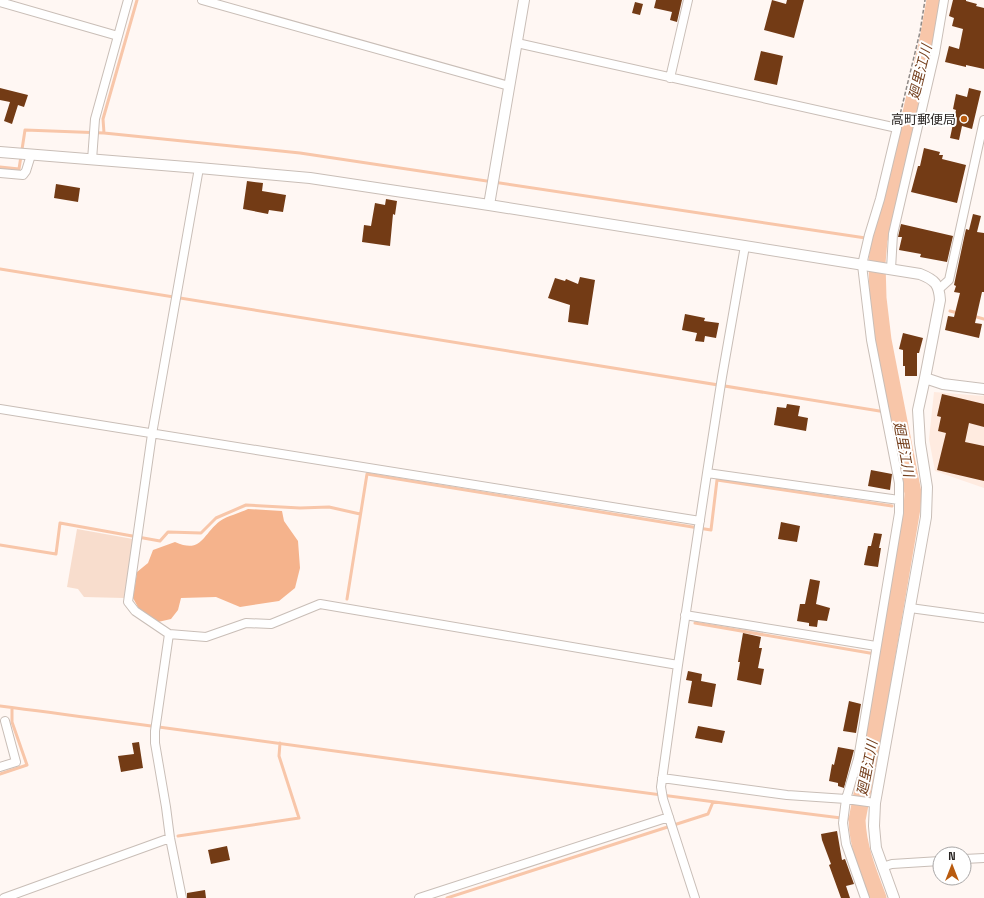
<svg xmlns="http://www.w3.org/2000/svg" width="984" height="898" font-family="'Space Grotesk','Noto Sans JP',sans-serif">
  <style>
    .built { fill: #ffebe0 }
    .green { fill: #f8ddcd }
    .forest { fill: #f5b38c }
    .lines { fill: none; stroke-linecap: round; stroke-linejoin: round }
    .stream { stroke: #f8c6a9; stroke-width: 3 }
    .river { stroke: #f8c6a9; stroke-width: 17 }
    .building { fill: #733b15 }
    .minor-casing { stroke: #c9beb7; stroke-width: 10 }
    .tertiary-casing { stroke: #c9beb7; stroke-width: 12 }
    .path { stroke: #908a87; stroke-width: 1.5; stroke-dasharray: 4 2; stroke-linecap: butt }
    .minor { stroke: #fff; stroke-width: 8 }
    .tertiary { stroke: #fff; stroke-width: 10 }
    .poi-dot { fill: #b95b0f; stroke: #fff; stroke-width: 1.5 }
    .labels { text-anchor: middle; stroke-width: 4; stroke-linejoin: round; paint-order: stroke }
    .poi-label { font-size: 13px; fill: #292422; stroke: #fff; text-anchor: end }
    .water-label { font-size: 14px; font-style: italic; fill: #743f1d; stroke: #fff }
  </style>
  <rect width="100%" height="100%" fill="#fff7f3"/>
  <path class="built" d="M 934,392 L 983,396 L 984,394 L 984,488 L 935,471 L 929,439 Z"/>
  <path class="green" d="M 77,529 L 133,539 L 124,598 L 84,597 L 78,589 L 67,587 Z"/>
  <path class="forest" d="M 248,509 L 282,511 L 284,521 L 298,541 L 300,568 L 295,588 L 279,601 L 240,607 L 216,597 L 181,598 L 178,610 L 171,619 L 158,622 L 139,609 L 133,598 L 137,572 L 148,563 L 153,550 L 175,542 C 202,554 202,535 220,521 C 227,516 240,513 248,509 Z"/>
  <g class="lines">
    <path class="stream" d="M 104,133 L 103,119 L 137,0
      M 0,167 L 19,169 L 25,130 L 104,133 L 300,153 L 879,240
      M 0,269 L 898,414
      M 950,311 L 958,313
      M 973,316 L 984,319
      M 906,508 L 912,508
      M 0,545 L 56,554 L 60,523 L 160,541 L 168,532 L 201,533 L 216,518 L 246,505 L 300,508 L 329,507 L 360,514
      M 347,599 L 367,474 L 711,530 L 717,480 L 892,506
      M 695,623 L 887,656
      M 0,706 C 286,743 571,785 857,820
      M 0,774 L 27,765 L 12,722 L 12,708
      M 178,836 L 299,818 L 279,756 L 280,743
      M 447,898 L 708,814 L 713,802"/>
    <path class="river" d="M 878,898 C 868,872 858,847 857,820 L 874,732 L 912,508 L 913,493 L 883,340 L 878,298 L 877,263 L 879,240 L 890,202 L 927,45 L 935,0"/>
  </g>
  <path class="building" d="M 656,0 L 682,0 L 677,22 L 670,20 L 672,12 L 654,8 Z
    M 772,0 L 786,4 L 787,0 L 804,0 L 794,38 L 764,30 Z
    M 953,0 L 966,0 L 966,1 L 977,4 L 976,6 L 984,8 L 984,69 L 966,65 L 966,67 L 945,62 L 949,46 L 959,49 L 963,29 L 952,26 L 954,18 L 949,16 Z
    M 635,2 L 643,4 L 640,15 L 632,13 Z
    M 761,51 L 783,56 L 777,85 L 754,80 Z
    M 0,88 L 28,95 L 24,107 L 18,105 L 12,124 L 4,121 L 10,102 L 0,100 Z
    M 969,88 L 981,91 L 972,129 L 962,126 L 959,140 L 950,138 L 956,110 L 953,109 L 956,94 L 967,97 Z
    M 924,148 L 940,152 L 939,155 L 943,155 L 942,159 L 966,165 L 957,203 L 911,192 L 918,166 L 920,166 Z
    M 247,181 L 263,183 L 262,191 L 286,195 L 283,212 L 269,210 L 268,214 L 243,209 Z
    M 56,184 L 80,188 L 78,202 L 54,198 Z
    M 386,199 L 397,201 L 395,215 L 393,214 L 390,246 L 362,242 L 364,225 L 371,226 L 375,203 L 385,205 Z
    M 973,214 L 981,216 L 977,232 L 984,233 L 984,292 L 982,292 L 975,323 L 982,324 L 979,338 L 945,330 L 948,316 L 954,317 L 960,293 L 954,292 L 956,286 L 954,285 L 964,238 L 966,229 L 969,230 Z
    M 901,224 L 953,236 L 947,262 L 920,257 L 921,254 L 899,250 L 902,237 L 898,237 Z
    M 580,277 L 595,280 L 588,325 L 568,322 L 570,305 L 548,298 L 555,278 L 565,281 L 566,279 L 578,284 Z
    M 685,314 L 705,318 L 704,321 L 719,323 L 716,338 L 705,336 L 704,342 L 695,341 L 697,333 L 682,330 Z
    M 903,333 L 923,338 L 919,353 L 917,353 L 917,376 L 905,376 L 905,366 L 903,366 L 903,350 L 899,349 Z
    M 942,394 L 984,404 L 984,427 L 969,423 L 965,442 L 984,446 L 984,481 L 937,470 L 946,433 L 938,431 L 941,417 L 937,416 Z
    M 787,404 L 800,406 L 798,416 L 808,418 L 806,431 L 774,425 L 777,407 L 786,408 Z
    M 871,470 L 892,474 L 890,490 L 868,486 Z
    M 781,522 L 800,526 L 797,542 L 778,539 Z
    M 874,533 L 882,534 L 879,548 L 881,548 L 878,567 L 864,565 L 868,546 L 871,546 Z
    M 810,579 L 820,581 L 816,604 L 830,608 L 827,621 L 818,620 L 817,627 L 809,626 L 809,623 L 797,621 L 800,604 L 805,604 Z
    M 743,633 L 761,637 L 759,648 L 762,648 L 758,668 L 764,669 L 761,685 L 737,680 L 740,662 L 738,662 Z
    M 688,671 L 702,674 L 701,681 L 716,684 L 712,707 L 688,703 L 692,681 L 686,680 Z
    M 849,701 L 861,704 L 856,733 L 843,731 Z
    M 698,726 L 725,731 L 722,743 L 695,738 Z
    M 139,742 L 143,768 L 121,772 L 118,756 L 134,754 L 132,743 Z
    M 838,747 L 854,750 L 844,788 L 838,786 L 838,783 L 829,781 L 832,764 L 834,765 Z
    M 837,831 L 842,860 L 845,859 L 854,884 L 846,886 L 850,898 L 841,898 L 829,865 L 831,864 L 822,840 L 821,834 Z
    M 227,846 L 230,860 L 211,864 L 208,850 Z
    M 205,890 L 206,898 L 187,898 L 187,893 Z"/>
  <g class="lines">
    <defs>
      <path id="minor" d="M 202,0 L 509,86
        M 0,2 L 118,36
        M 517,43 L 897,128 L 880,199 L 869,235 L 862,265 L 871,340 L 899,483 L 899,513 L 858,759 L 846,799 L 843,823 L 846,844 L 865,898
        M 670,78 L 688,0
        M 92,160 L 95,119 L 128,0
        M 199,168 L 152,434 L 128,602 L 135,611 L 169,634 L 206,637 L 246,623 L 271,624 L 320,604 L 678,665
        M 0,173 L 23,175 L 26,171 L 31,155
        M 891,269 L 893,234 L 935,53 L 944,0
        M 939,289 L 949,280 L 984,120
        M 0,409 L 700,521
        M 707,473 L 899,500
        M 910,608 L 984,618
        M 685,615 L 876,646
        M 169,634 L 155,731 L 155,743 L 166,807 L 170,838 L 182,898
        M 0,767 L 16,762 L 5,721
        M 662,778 L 787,795 L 846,799 L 875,803
        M 964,859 L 984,858
        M 882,867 L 892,864 L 940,861
        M 4,898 L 170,838
        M 419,898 L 669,817
        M 695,898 L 663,799 L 661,787 L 678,665 L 707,473 L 722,377 L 745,246"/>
      <path id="tertiary" d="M 0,152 L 199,168 L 310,178 L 489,205 L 920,274 C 935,280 939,284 940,300 L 925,378 L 943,384 L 984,389
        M 489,205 L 524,0
        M 894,898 L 876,848 L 874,826 L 875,803 L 926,517 L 927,487 L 920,443 L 918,410 L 925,378"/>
    </defs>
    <use href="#minor" class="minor-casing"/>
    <use href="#tertiary" class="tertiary-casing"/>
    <path class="path" d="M 899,119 L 920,32 L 925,0"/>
    <use href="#minor" class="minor"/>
    <use href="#tertiary" class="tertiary"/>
  </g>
  <circle class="poi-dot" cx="964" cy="119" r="4"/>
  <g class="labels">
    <g class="poi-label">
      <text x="956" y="124">高町郵便局</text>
    </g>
    <g class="water-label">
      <text transform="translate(920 72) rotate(-76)" y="5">廻里江川</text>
      <text transform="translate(904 449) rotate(79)" y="5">廻里江川</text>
      <text transform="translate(867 768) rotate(-79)" y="5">廻里江川</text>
    </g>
  </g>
  <g transform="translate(952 866)"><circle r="19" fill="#ffffff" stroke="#a9a7a7"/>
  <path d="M0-3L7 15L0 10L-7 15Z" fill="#b95b0f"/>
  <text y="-6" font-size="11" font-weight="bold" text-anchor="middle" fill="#292422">N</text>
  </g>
</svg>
